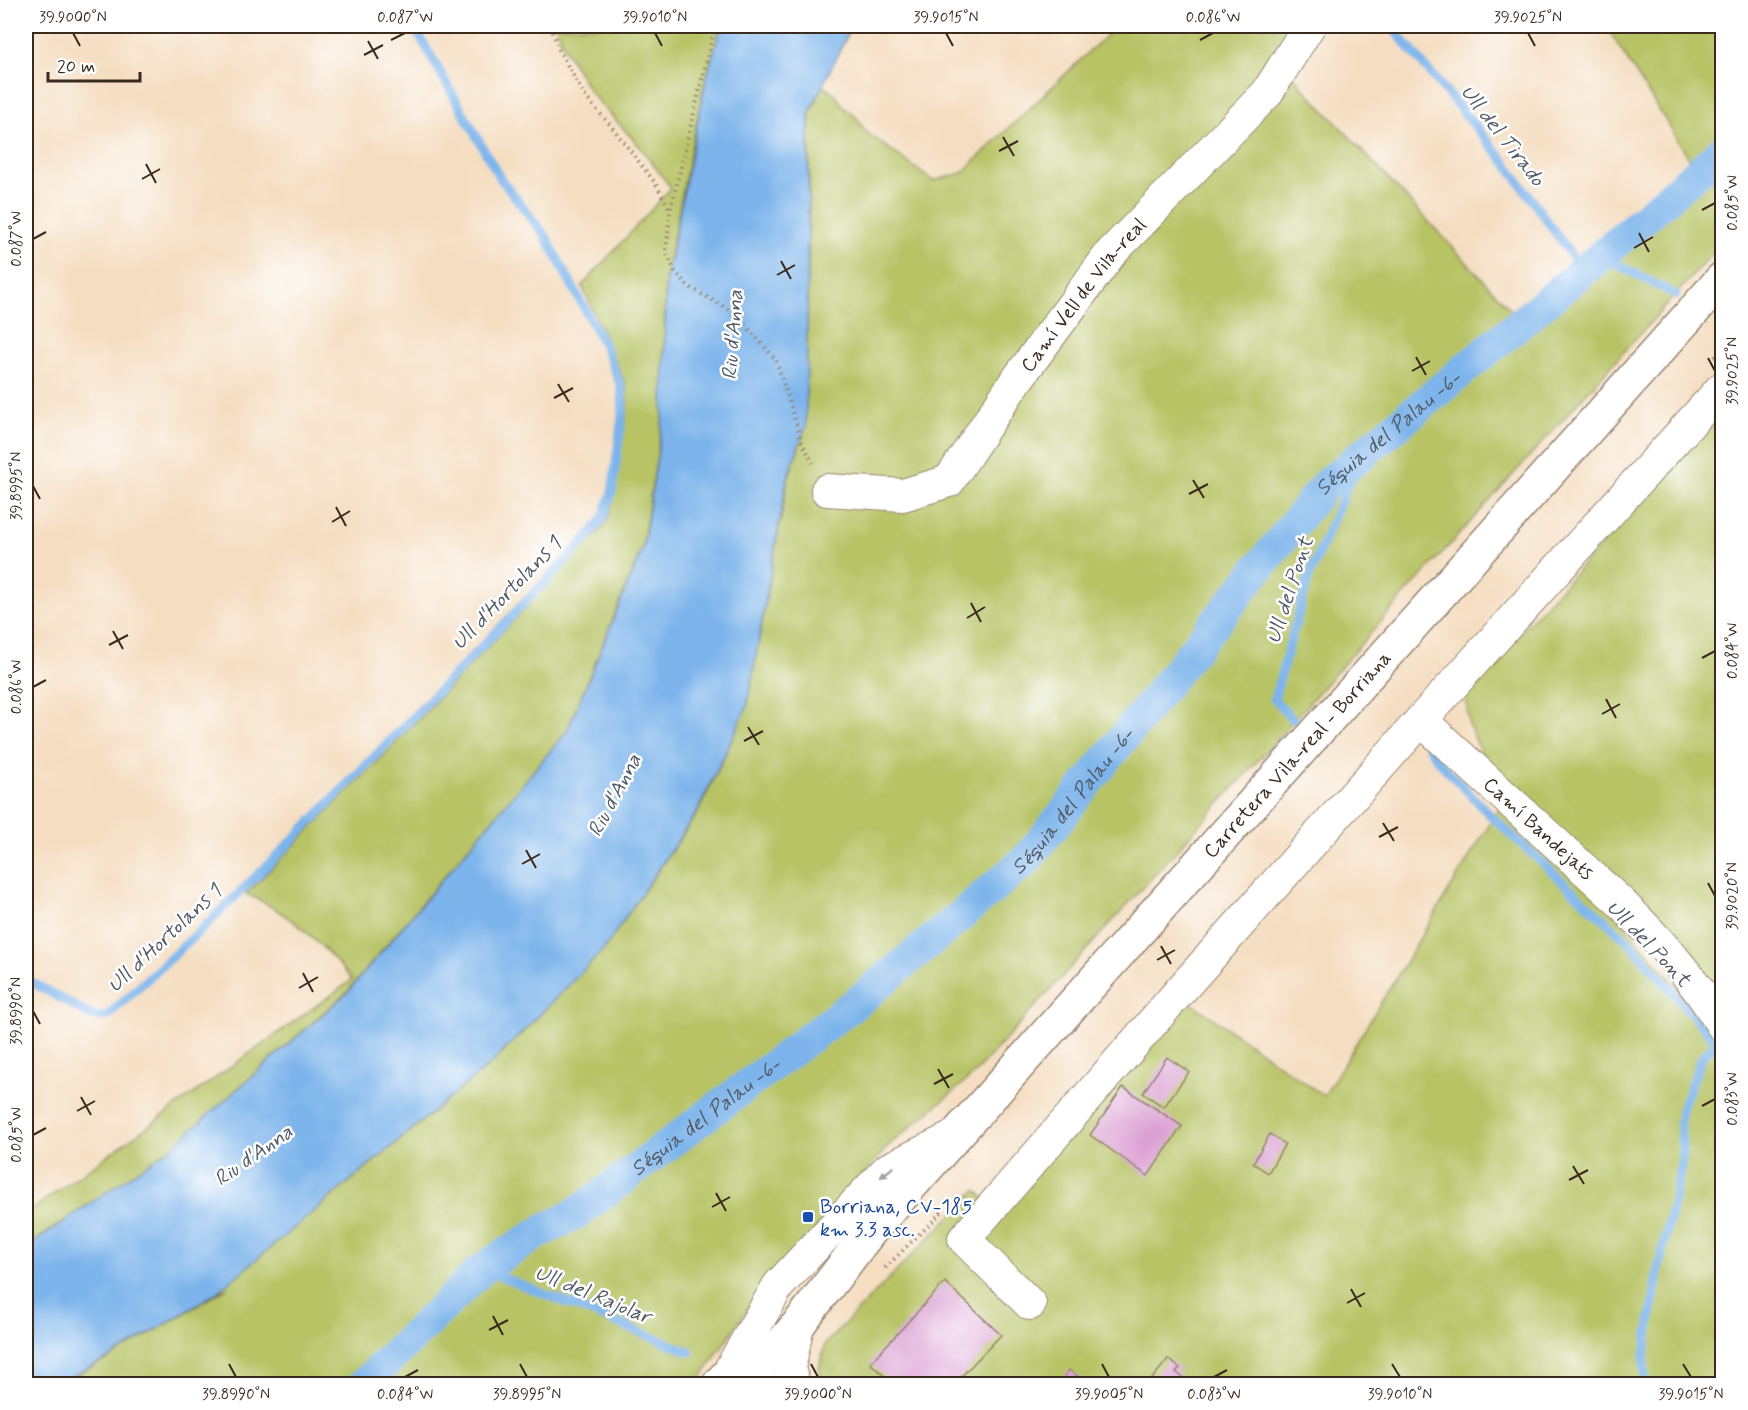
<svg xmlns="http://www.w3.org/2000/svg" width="1748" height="1410" font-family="Mynerve,sans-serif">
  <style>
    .green { fill: #b7c365; stroke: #797642; stroke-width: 1.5 }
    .water { fill: #7bb4eb; stroke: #5b6f84; stroke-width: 1.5 }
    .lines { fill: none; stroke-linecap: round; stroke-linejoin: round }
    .stream { stroke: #7bb4eb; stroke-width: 9 }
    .canal { stroke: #7bb4eb; stroke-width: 32 }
    .building { fill: #dca1d4 }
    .minor-casing { stroke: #98846f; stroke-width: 34 }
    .major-casing { stroke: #98846f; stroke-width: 36 }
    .path { stroke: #98846f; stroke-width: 4; stroke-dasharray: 1.5 4.5; stroke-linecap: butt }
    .minor { stroke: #fff; stroke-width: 32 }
    .major { stroke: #fff; stroke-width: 33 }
    .oneway { fill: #a79f9a }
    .ticks { fill: none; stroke: #3b2a1e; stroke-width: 2 }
    .transit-dot { fill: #1a4fb4; stroke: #fff; stroke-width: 2 }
    .labels { text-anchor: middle; stroke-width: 5; stroke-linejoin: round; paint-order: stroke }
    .street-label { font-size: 20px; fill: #3b2a1e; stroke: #fff }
    .transit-label { font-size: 20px; fill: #164399; stroke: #fff; text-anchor: start }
    .water-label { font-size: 21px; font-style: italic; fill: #515a66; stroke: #fff }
    .neatline { fill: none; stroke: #3b2a1e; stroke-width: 2 }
    .ticks-label { font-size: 15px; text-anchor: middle; fill: #3b2a1e }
  </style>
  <rect width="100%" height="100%" fill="#fff"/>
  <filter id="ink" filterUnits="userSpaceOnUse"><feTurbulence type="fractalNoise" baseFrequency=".0167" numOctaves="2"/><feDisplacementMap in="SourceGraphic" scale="12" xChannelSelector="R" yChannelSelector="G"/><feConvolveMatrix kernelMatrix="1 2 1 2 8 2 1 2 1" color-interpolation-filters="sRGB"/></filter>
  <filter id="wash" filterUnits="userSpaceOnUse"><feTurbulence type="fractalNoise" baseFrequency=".008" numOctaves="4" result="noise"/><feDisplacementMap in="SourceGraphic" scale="24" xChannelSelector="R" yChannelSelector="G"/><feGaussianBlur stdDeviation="1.35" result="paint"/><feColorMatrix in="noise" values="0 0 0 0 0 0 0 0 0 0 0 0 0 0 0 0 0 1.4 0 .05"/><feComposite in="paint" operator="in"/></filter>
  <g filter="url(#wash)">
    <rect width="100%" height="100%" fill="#f4ddc0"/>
    <path class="green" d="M 556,26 L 721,26 L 703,89 L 665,280 L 663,418 L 642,548 L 567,731 L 347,992 L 172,1147 L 26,1247 L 26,1214 L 352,980 C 324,945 288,911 246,894 L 388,751 L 606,524 L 614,497 L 627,410 L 626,385 L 582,286 L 671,188 L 640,147 L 590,92 L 564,48 Z
      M 1116,26 L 1290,26 L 1281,52 L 1298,82 L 1515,314 L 1691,161 L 1606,26 L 1722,26 L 1722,243 L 1408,591 L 1264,754 L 972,1076 L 889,1145 L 752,1302 L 701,1378 L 694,1384 L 57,1384 L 106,1360 L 227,1288 L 216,1293 L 497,1059 L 604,949 L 698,813 L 747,707 L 788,479 L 806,426 L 810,113 L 823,86 L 835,94 L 844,107 L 857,118 L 865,131 L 933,181 L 962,173 Z
      M 1722,414 L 1722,1010 L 1487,766 L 1469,725 L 1465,692 Z
      M 1500,807 L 1602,899 L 1722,1039 L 1722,1384 L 823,1384 L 819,1368 L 825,1344 L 976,1190 L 1000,1213 L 1187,1000 L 1324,1096 Z"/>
    <path class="water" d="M 721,26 L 852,26 L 809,113 L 806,426 L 787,479 L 747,707 L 697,812 L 604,949 L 496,1059 L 216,1293 L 111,1357 L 55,1384 L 26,1384 L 26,1248 L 172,1147 L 347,993 L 567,731 L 643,548 L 663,418 L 666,280 L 705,84 Z"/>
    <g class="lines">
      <path class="stream" d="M 1391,26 L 1505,162 L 1582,270
        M 1601,256 L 1676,295
        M 1721,321 L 1722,321
        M 1294,719 L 1291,718 L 1274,699 L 1309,576 L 1349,482 L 1342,470
        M 1428,746 L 1441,764 L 1491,816 L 1632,945 L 1717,1043 L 1703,1055 L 1681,1110 L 1680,1122 L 1682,1144 L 1682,1163 L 1659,1266 L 1644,1360 L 1645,1375 L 1643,1384
        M 26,979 L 92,1016 L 106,1017 L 204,927 L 281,852 L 578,548 L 602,520 L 612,493 L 623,409 L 621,386 L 604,345 L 545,235 L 500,178 L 414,26
        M 482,1269 L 690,1352"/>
      <path class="canal" id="s1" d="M 364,1384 L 482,1269 L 542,1231 L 579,1212 L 862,998 L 944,930 L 1027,859 L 1324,486 L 1601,256 L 1722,151"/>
    </g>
    <g id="blocks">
      <path class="building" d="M 1167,1057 L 1189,1072 L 1164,1107 L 1143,1093 Z
        M 1123,1087 L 1182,1126 L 1148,1176 L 1090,1135 Z
        M 1270,1134 L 1285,1144 L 1268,1173 L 1253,1163 Z
        M 945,1282 L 1001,1335 L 954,1384 L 894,1384 L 870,1363 Z
        M 1168,1359 L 1180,1368 L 1176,1372 L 1186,1380 L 1183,1384 L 1148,1384 Z
        M 1069,1370 L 1089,1384 L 1059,1384 Z"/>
    </g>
  </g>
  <g filter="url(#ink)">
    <use href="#blocks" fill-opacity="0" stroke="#98846f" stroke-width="1.5"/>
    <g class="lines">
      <defs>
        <g id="minor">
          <path id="s2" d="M 827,490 L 903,495 L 949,481 L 1013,385 L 1111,253 L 1267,93 L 1309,26"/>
          <path id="s3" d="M 1421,720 L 1618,900 C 1657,938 1694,978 1722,1025"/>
          <path d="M 1030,1304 L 964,1239 L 1179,992 L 1421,720 L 1722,388"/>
          <path d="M 731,1368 L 778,1286 L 888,1169 L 953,1137"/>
          <path d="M 794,1384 L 789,1369 L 798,1325"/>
        </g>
        <g id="major">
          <path d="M 719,1384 L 753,1347"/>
          <path id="s4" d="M 746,1384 L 798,1325 L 871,1230 L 1722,279"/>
        </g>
      </defs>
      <use href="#minor" class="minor-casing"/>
      <use href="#major" class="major-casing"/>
      <path class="path" d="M 551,26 L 559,50 L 584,95 L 612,127 L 656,184 L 670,210
        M 715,26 L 670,212 L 666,251 L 675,272 L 689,287 L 735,313 L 776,360 L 802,442 L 813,463
        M 1715,357 L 1722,349
        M 885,1268 L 944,1210"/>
      <use href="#minor" class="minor"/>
      <use href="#major" class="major"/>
    </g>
    <defs><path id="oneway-solid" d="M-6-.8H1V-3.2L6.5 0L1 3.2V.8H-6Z" transform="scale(1.5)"/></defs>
    <use class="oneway" href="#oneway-solid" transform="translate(887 1172) rotate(141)"/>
  </g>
  <path class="ticks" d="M 73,33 L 80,46M 655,33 L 662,46M 946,33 L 953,46M 1528,33 L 1535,46M 391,40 L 405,33M 1200,40 L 1213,33M 368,41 L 378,59M 364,55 L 383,45M 1003,137 L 1014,156M 999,151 L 1018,141M 146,164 L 156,183M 142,179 L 160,169M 1702,210 L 1715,203M 1639,233 L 1649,252M 33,239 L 46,232M 1634,248 L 1653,237M 781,261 L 791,279M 777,275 L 795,265M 1416,357 L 1426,375M 1708,358 L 1715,371M 1412,371 L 1430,361M 558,384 L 569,402M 554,398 L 573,388M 1193,480 L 1204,498M 33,486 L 40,499M 1189,494 L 1208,484M 336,507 L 346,526M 332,522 L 350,511M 971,603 L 981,622M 967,618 L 985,607M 113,631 L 123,649M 109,645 L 128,635M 1702,658 L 1715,651M 33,687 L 46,680M 1606,699 L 1616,718M 1602,714 L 1620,704M 748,727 L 759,745M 744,741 L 763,731M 1383,823 L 1394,841M 1379,837 L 1398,827M 526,850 L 536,868M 522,864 L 540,854M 1708,883 L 1715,896M 1161,946 L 1171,964M 1157,960 L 1175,950M 303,973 L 313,992M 299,988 L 318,977M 33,1011 L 40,1024M 938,1069 L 949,1088M 934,1084 L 953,1074M 81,1097 L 91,1115M 1702,1106 L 1715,1099M 77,1111 L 95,1101M 33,1135 L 46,1128M 1573,1166 L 1584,1184M 1569,1180 L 1588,1170M 716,1193 L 726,1211M 712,1207 L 730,1197M 1351,1289 L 1361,1307M 1347,1303 L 1365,1293M 493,1316 L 503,1335M 489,1330 L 508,1320M 229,1364 L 236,1377M 520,1364 L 527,1377M 811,1364 L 818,1377M 1102,1364 L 1109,1377M 1392,1364 L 1400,1377M 1683,1364 L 1691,1377M 405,1377 L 418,1370M 1214,1377 L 1227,1370"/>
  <rect class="transit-dot" x="802" y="1211" width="12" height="12" rx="3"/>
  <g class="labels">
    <g class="street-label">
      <text dy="7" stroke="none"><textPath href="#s2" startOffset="354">Camí Vell de Vila-real</textPath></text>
      <text dy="7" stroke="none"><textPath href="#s4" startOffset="837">Carretera Vila-real - Borriana</textPath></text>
      <text dy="7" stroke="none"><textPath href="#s3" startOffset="160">Camí Bandejats</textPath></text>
    </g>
    <g class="transit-label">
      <text x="820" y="1213">Borriana, CV-185<tspan x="820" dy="23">km 3.3 asc.</tspan></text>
    </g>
    <g class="water-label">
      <text transform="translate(1503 135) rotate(52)" y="7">Ull del Tirado</text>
      <text transform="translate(732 335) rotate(-86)" y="7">Riu d'Anna</text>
      <text dy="7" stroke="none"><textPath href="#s1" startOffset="1408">Séquia del Palau -6-</textPath></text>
      <text transform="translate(1289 590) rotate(-72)" y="7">Ull del Pont</text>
      <text transform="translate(506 593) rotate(-46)" y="7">Ull d'Hortolans 1</text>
      <text transform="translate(614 795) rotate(-62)" y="7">Riu d'Anna</text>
      <text dy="7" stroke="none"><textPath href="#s1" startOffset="922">Séquia del Palau -6-</textPath></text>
      <text transform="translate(164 938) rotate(-43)" y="7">Ull d'Hortolans 1</text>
      <text transform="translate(1649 943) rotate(46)" y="7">Ull del Pont</text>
      <text dy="7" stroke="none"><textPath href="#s1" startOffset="436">Séquia del Palau -6-</textPath></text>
      <text transform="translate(253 1155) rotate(-35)" y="7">Riu d'Anna</text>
      <text transform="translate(593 1294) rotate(22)" y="7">Ull del Rajolar</text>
    </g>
  </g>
  <rect width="1748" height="1410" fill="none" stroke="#fff" stroke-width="66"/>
  <path d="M48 72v9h92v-9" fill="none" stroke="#3b2a1e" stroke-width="3"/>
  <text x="57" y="72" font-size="18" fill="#3b2a1e" stroke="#ffffff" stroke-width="4.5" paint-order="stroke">20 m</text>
  <rect x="33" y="33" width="1682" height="1344" class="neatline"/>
  <g class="ticks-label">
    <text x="73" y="22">39.9000°N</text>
    <text x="405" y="22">0.087°W</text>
    <text x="655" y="22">39.9010°N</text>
    <text x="946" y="22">39.9015°N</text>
    <text x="1213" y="22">0.086°W</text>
    <text x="1528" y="22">39.9025°N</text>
    <text transform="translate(1732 203) rotate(-90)" y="5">0.085°W</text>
    <text transform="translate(16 239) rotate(-90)" y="5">0.087°W</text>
    <text transform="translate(1732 371) rotate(-90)" y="5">39.9025°N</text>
    <text transform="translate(16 486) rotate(-90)" y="5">39.8995°N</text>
    <text transform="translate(1732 651) rotate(-90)" y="5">0.084°W</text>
    <text transform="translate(16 687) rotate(-90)" y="5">0.086°W</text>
    <text transform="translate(1732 896) rotate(-90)" y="5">39.9020°N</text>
    <text transform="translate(16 1011) rotate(-90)" y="5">39.8990°N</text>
    <text transform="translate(1732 1099) rotate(-90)" y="5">0.083°W</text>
    <text transform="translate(16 1135) rotate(-90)" y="5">0.085°W</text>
    <text x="236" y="1399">39.8990°N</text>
    <text x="405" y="1399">0.084°W</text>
    <text x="527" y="1399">39.8995°N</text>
    <text x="818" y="1399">39.9000°N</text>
    <text x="1109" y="1399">39.9005°N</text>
    <text x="1214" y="1399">0.083°W</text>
    <text x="1400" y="1399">39.9010°N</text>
    <text x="1691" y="1399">39.9015°N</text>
  </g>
</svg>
